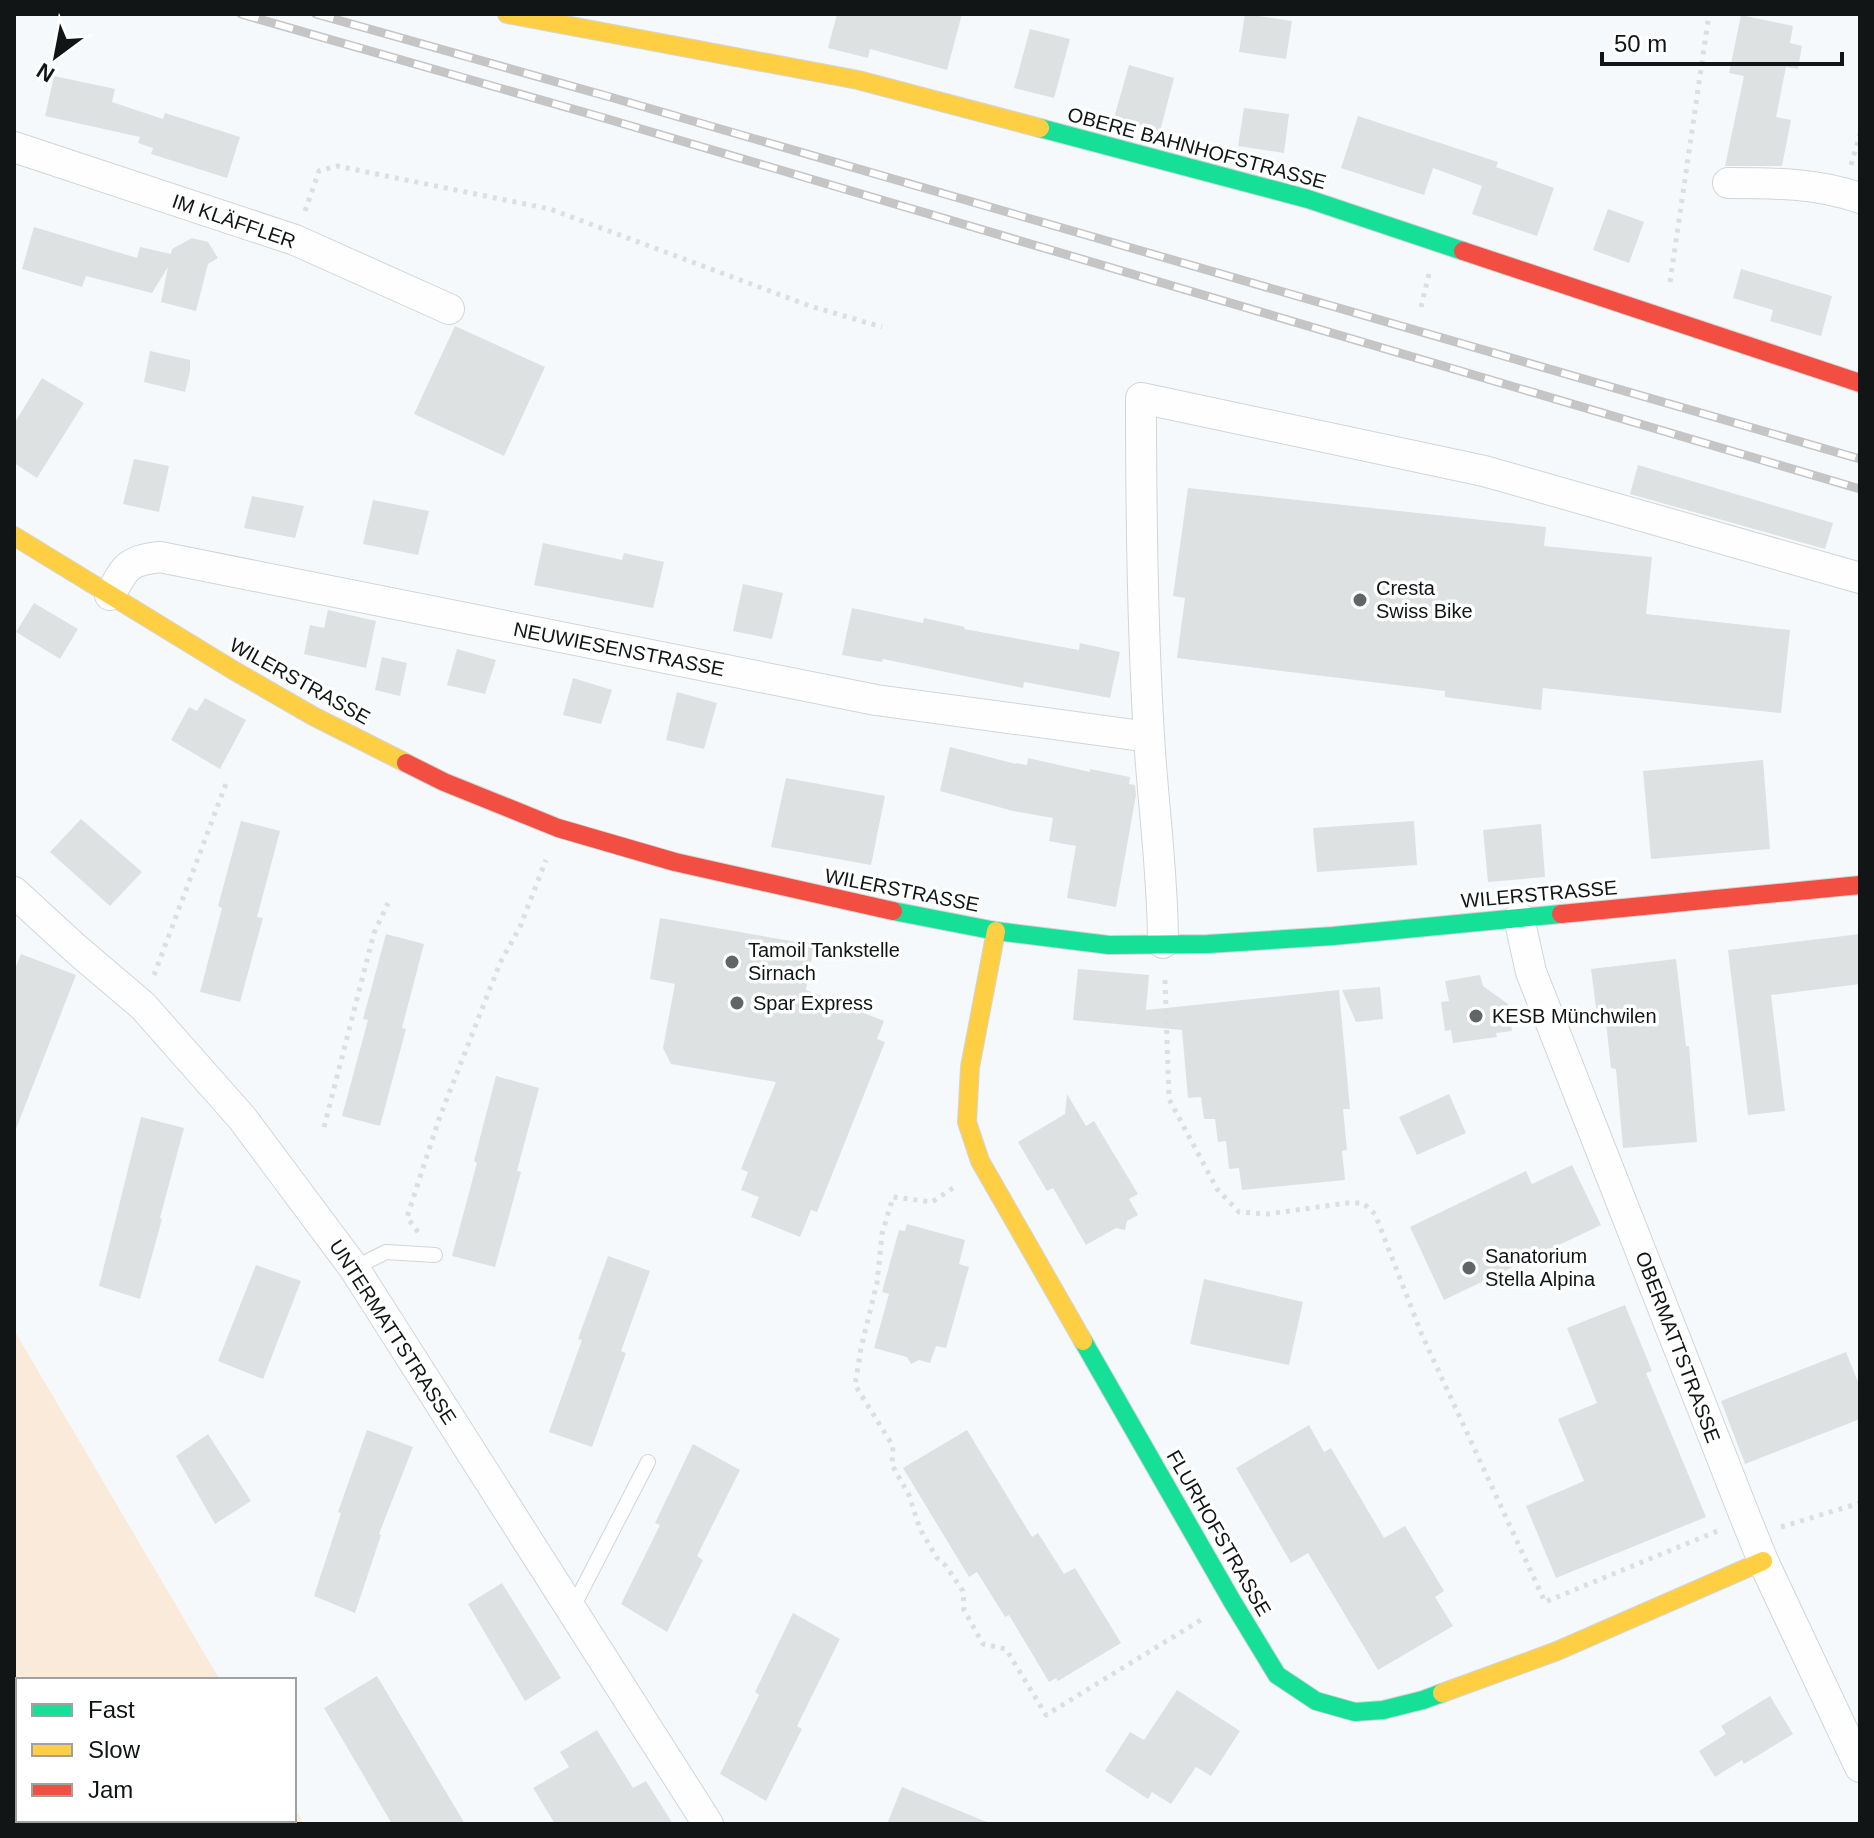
<svg xmlns="http://www.w3.org/2000/svg" width="1874" height="1838" font-family="Helvetica,sans-serif">
  <style>
    .green { fill: #faeada }
    .building { fill: #dee1e2 }
    .lines { fill: none; stroke-linecap: round; stroke-linejoin: round }
    .lane-casing { stroke: #d2d5d7; stroke-width: 16 }
    .street-casing { stroke: #d2d5d7; stroke-width: 32 }
    .fast-casing { stroke: #d2d5d7; stroke-width: 20 }
    .slow-casing { stroke: #d2d5d7; stroke-width: 20 }
    .jam-casing { stroke: #d2d5d7; stroke-width: 20 }
    .path { stroke: #dcdedf; stroke-width: 5; stroke-dasharray: 4 6; stroke-linecap: butt }
    .lane { stroke: #fefefe; stroke-width: 14 }
    .street { stroke: #fefefe; stroke-width: 30 }
    .fast { stroke: #16e098; stroke-width: 18 }
    .slow { stroke: #ffcf43; stroke-width: 18 }
    .jam { stroke: #f24e42; stroke-width: 18 }
    .rail-casing { stroke: #c5c5c5; stroke-width: 9 }
    .rail { stroke: #fff; stroke-width: 6; stroke-dasharray: 18; stroke-linecap: butt }
    .poi-dot { fill: #616566; stroke: #fff; stroke-width: 3 }
    .labels { text-anchor: middle; stroke-width: 7; stroke-linejoin: round; paint-order: stroke }
    .street-label { font-size: 20px; fill: #121516; stroke: #fff }
    .poi-label { font-size: 20px; fill: #121516; stroke: #fff; text-anchor: start }
  </style>
  <rect width="100%" height="100%" fill="#f5f9fb"/>
  <path class="green" d="M 14,1330 L 220,1680 L 18,1680 L 18,1820 L 294,1820 L 294,1807 L 304,1824 L 14,1824 Z"/>
  <path class="building" d="M 837,14 L 962,14 L 947,70 L 870,49 L 868,58 L 828,48 Z
    M 1245,14 L 1292,21 L 1286,59 L 1239,52 Z
    M 1741,15 L 1793,26 L 1790,43 L 1802,46 L 1798,69 L 1786,67 L 1776,117 L 1791,120 L 1782,166 L 1725,166 L 1744,76 L 1729,73 Z
    M 1030,29 L 1070,39 L 1054,98 L 1014,88 Z
    M 1129,65 L 1174,78 L 1160,131 L 1114,118 Z
    M 54,76 L 115,89 L 112,102 L 163,119 L 165,113 L 240,137 L 227,178 L 151,154 L 153,148 L 138,143 L 140,137 L 45,116 Z
    M 1244,108 L 1289,114 L 1284,153 L 1238,146 Z
    M 1358,116 L 1498,162 L 1496,167 L 1554,188 L 1537,236 L 1472,214 L 1482,186 L 1433,168 L 1424,195 L 1341,168 Z
    M 1608,209 L 1644,222 L 1629,263 L 1593,250 Z
    M 34,227 L 137,258 L 140,247 L 171,254 L 172,249 L 192,238 L 208,242 L 218,258 L 208,264 L 196,311 L 161,302 L 168,267 L 152,293 L 86,276 L 82,287 L 22,269 Z
    M 1741,269 L 1832,296 L 1821,336 L 1770,321 L 1773,310 L 1733,298 Z
    M 455,326 L 545,367 L 504,456 L 414,414 Z
    M 150,351 L 190,360 L 190,371 L 185,392 L 144,382 Z
    M 42,378 L 84,403 L 37,478 L 14,463 L 14,424 Z
    M 134,459 L 169,466 L 159,512 L 123,504 Z
    M 1638,465 L 1833,523 L 1825,549 L 1630,494 Z
    M 1188,488 L 1546,527 L 1544,546 L 1652,557 L 1646,614 L 1790,630 L 1781,713 L 1543,688 L 1541,710 L 1445,697 L 1445,691 L 1177,658 L 1185,598 L 1173,596 Z
    M 252,496 L 304,506 L 295,538 L 244,528 Z
    M 373,500 L 429,511 L 418,555 L 363,544 Z
    M 543,543 L 622,560 L 624,553 L 664,562 L 653,608 L 534,585 Z
    M 743,584 L 783,593 L 772,639 L 733,631 Z
    M 34,603 L 78,629 L 60,659 L 16,632 Z
    M 852,608 L 923,623 L 924,618 L 965,627 L 964,629 L 1079,650 L 1080,643 L 1120,652 L 1110,698 L 1024,682 L 1023,688 L 883,659 L 882,662 L 842,655 Z
    M 328,610 L 376,621 L 366,668 L 304,654 L 310,625 L 324,628 Z
    M 457,649 L 496,660 L 485,694 L 447,685 Z
    M 382,657 L 407,663 L 400,696 L 375,690 Z
    M 573,678 L 612,690 L 601,724 L 563,715 Z
    M 677,692 L 717,703 L 704,749 L 666,740 Z
    M 205,698 L 246,720 L 220,769 L 171,740 L 189,707 L 197,711 Z
    M 950,747 L 1016,764 L 1016,763 L 1027,765 L 1028,758 L 1090,772 L 1090,769 L 1130,777 L 1129,784 L 1135,785 L 1136,795 L 1116,907 L 1067,898 L 1076,846 L 1049,841 L 1053,818 L 1013,811 L 940,791 Z
    M 1763,760 L 1770,849 L 1651,859 L 1643,771 Z
    M 786,778 L 885,796 L 871,865 L 771,847 Z
    M 81,819 L 142,872 L 110,906 L 50,852 Z
    M 241,821 L 280,831 L 257,917 L 263,918 L 240,1002 L 200,992 L 222,908 L 218,906 Z
    M 1414,821 L 1417,865 L 1317,872 L 1313,828 Z
    M 1541,824 L 1545,877 L 1488,882 L 1483,830 Z
    M 660,918 L 814,945 L 806,990 L 884,1021 L 877,1039 L 885,1042 L 817,1212 L 811,1210 L 800,1237 L 751,1217 L 759,1197 L 741,1190 L 748,1172 L 741,1169 L 776,1082 L 671,1064 L 663,1048 L 675,984 L 650,979 Z
    M 386,934 L 424,944 L 402,1028 L 406,1029 L 380,1126 L 342,1116 L 368,1020 L 363,1019 Z
    M 1860,934 L 1860,984 L 1771,995 L 1785,1111 L 1748,1115 L 1728,950 Z
    M 21,954 L 76,975 L 16,1129 L 14,1128 L 14,971 Z
    M 1676,959 L 1686,1046 L 1689,1046 L 1697,1142 L 1623,1148 L 1616,1069 L 1611,1068 L 1606,1022 L 1608,1022 L 1606,1014 L 1597,1015 L 1591,969 Z
    M 1078,969 L 1149,975 L 1146,1010 L 1339,990 L 1350,1109 L 1343,1109 L 1347,1150 L 1342,1151 L 1345,1180 L 1242,1190 L 1239,1168 L 1229,1169 L 1226,1141 L 1218,1142 L 1215,1119 L 1204,1119 L 1201,1097 L 1188,1098 L 1182,1030 L 1073,1020 Z
    M 1480,975 L 1483,986 L 1508,1004 L 1512,1031 L 1496,1033 L 1497,1037 L 1453,1043 L 1451,1030 L 1445,1031 L 1441,1002 L 1449,1001 L 1445,981 Z
    M 1380,987 L 1383,1019 L 1356,1022 L 1342,990 Z
    M 496,1076 L 539,1088 L 517,1171 L 521,1172 L 495,1267 L 452,1256 L 477,1163 L 474,1161 Z
    M 1067,1094 L 1086,1126 L 1094,1121 L 1138,1194 L 1129,1199 L 1138,1215 L 1127,1221 L 1125,1230 L 1116,1228 L 1086,1245 L 1053,1188 L 1047,1191 L 1018,1142 L 1065,1114 Z
    M 1449,1094 L 1466,1133 L 1417,1155 L 1399,1117 Z
    M 141,1117 L 184,1128 L 160,1218 L 162,1219 L 140,1299 L 99,1286 Z
    M 1572,1165 L 1601,1225 L 1444,1300 L 1410,1227 L 1526,1171 L 1532,1184 Z
    M 907,1224 L 965,1240 L 959,1264 L 969,1267 L 946,1348 L 936,1346 L 930,1363 L 919,1360 L 911,1364 L 907,1357 L 874,1348 L 889,1294 L 882,1292 L 899,1230 L 905,1231 Z
    M 608,1256 L 650,1271 L 621,1351 L 626,1353 L 592,1447 L 549,1432 L 582,1340 L 578,1339 Z
    M 256,1265 L 301,1281 L 263,1379 L 218,1361 Z
    M 1204,1279 L 1303,1302 L 1289,1365 L 1190,1344 Z
    M 1625,1305 L 1652,1371 L 1646,1373 L 1706,1517 L 1556,1578 L 1526,1506 L 1584,1481 L 1558,1419 L 1597,1403 L 1567,1328 Z
    M 1846,1352 L 1860,1387 L 1860,1419 L 1745,1464 L 1721,1401 Z
    M 1309,1425 L 1324,1452 L 1331,1448 L 1384,1538 L 1405,1526 L 1444,1591 L 1435,1597 L 1453,1626 L 1378,1670 L 1308,1553 L 1291,1563 L 1236,1468 Z
    M 367,1430 L 413,1447 L 379,1534 L 381,1535 L 355,1613 L 314,1596 L 341,1513 L 338,1512 Z
    M 967,1430 L 1032,1537 L 1038,1533 L 1064,1574 L 1075,1568 L 1121,1643 L 1058,1681 L 1056,1678 L 1049,1682 L 1009,1615 L 1005,1617 L 977,1572 L 969,1577 L 903,1468 Z
    M 208,1434 L 251,1501 L 215,1524 L 176,1456 Z
    M 693,1444 L 740,1470 L 697,1556 L 703,1560 L 667,1632 L 621,1604 L 660,1525 L 655,1523 Z
    M 502,1583 L 561,1678 L 525,1701 L 468,1604 Z
    M 793,1613 L 840,1639 L 797,1726 L 802,1729 L 766,1801 L 720,1774 L 759,1695 L 755,1692 Z
    M 377,1676 L 465,1824 L 392,1824 L 324,1708 Z
    M 1177,1690 L 1240,1731 L 1211,1776 L 1196,1767 L 1171,1804 L 1152,1792 L 1148,1799 L 1105,1771 L 1130,1732 L 1144,1740 Z
    M 1770,1696 L 1793,1734 L 1744,1764 L 1742,1760 L 1715,1777 L 1699,1751 L 1726,1734 L 1721,1726 Z
    M 597,1730 L 633,1788 L 646,1781 L 673,1824 L 555,1824 L 533,1788 L 569,1767 L 560,1752 Z
    M 902,1787 L 989,1823 L 989,1824 L 887,1824 Z"/>
  <g class="lines">
    <defs>
      <path id="lane" d="M 354,1268 L 386,1252 L 435,1255
        M 572,1609 L 648,1462"/>
      <path id="street" d="M 14,147 L 295,240 L 449,309
        M 1728,183 C 1774,183 1817,183 1860,198
        M 110,595 C 126,566 127,561 160,557 L 876,700 L 1149,737
        M 14,892 L 76,949 L 143,1006 L 242,1118 L 354,1268 L 708,1824
        M 1519,918 L 1531,972 L 1746,1519 L 1763,1561 L 1860,1767
        M 1163,943 C 1163,874 1153,805 1149,736 C 1142,623 1141,511 1141,398 L 1484,471 L 1860,578"/>
      <path id="fast" d="M 1040,128 L 1308,199 L 1463,251
        M 893,911 L 996,931 L 1109,945 L 1208,944 L 1333,936 L 1561,914
        M 1083,1341 L 1232,1601 L 1277,1675 L 1316,1701 L 1355,1712 L 1383,1710 L 1423,1700 L 1442,1693"/>
      <path id="slow" d="M 507,14 L 858,80 L 1040,128
        M 14,536 L 233,670 L 313,716 L 406,763
        M 996,931 L 970,1067 L 967,1122 L 980,1161 L 1083,1341
        M 1442,1693 L 1557,1651 L 1763,1561"/>
      <path id="jam" d="M 1463,251 L 1860,383
        M 406,763 L 444,782 L 558,828 L 675,862 L 893,911
        M 1561,914 L 1860,885"/>
    </defs>
    <use href="#lane" class="lane-casing"/>
    <use href="#street" class="street-casing"/>
    <use href="#fast" class="fast-casing"/>
    <use href="#slow" class="slow-casing"/>
    <use href="#jam" class="jam-casing"/>
    <path class="path" d="M 1851,165 L 1860,134
      M 305,211 L 319,171 L 337,166 L 550,209 L 810,306 L 882,327
      M 1670,282 L 1709,14
      M 1421,307 L 1429,274
      M 154,975 L 227,781
      M 1165,980 L 1169,1099 L 1217,1189 L 1239,1212 L 1268,1214 L 1347,1203 L 1363,1203 L 1375,1214 L 1422,1335 L 1545,1602 L 1720,1530
      M 324,1127 L 374,933 L 388,903
      M 953,1188 L 932,1202 L 893,1197 L 882,1234 L 877,1283 L 861,1348 L 855,1385 L 893,1446 L 892,1465 L 909,1495 L 920,1529 L 937,1558 L 946,1566 L 963,1591 L 964,1610 L 983,1644 L 1006,1649 L 1046,1715 L 1204,1618
      M 418,1232 L 407,1217 L 439,1119 L 500,963 L 520,927 L 546,860
      M 1781,1527 L 1860,1503"/>
    <use href="#lane" class="lane"/>
    <use href="#street" class="street"/>
    <use href="#fast" class="fast"/>
    <use href="#slow" class="slow"/>
    <use href="#jam" class="jam"/>
    <defs>
      <path id="rail" d="M 241,14 L 604,118 L 1860,489
        M 316,14 L 610,97 L 1860,459"/>
    </defs>
    <use href="#rail" class="rail-casing"/>
    <use href="#rail" class="rail"/>
  </g>
  <g class="poi-dot">
    <circle cx="1360" cy="600" r="8"/>
    <circle cx="732" cy="962" r="8"/>
    <circle cx="737" cy="1003" r="8"/>
    <circle cx="1476" cy="1016" r="8"/>
    <circle cx="1469" cy="1268" r="8"/>
  </g>
  <g class="labels">
    <g class="street-label">
      <text transform="translate(1197 148) rotate(15)" y="7">OBERE BAHNHOFSTRASSE</text>
      <text transform="translate(234 221) rotate(19)" y="7">IM KLÄFFLER</text>
      <text transform="translate(619 649) rotate(11)" y="7">NEUWIESENSTRASSE</text>
      <text transform="translate(300 681) rotate(29)" y="7">WILERSTRASSE</text>
      <text transform="translate(902 890) rotate(11)" y="7">WILERSTRASSE</text>
      <text transform="translate(1539 894) rotate(-5)" y="7">WILERSTRASSE</text>
      <text transform="translate(393 1332) rotate(57)" y="7">UNTERMATTSTRASSE</text>
      <text transform="translate(1678 1347) rotate(69)" y="7">OBERMATTSTRASSE</text>
      <text transform="translate(1219 1533) rotate(60)" y="7">FLURHOFSTRASSE</text>
    </g>
    <g class="poi-label">
      <text x="1376" y="595">Cresta<tspan x="1376" dy="23">Swiss Bike</tspan></text>
      <text x="748" y="957">Tamoil Tankstelle<tspan x="748" dy="23">Sirnach</tspan></text>
      <text x="753" y="1010">Spar Express</text>
      <text x="1492" y="1023">KESB Münchwilen</text>
      <text x="1485" y="1263">Sanatorium<tspan x="1485" dy="23">Stella Alpina</tspan></text>
    </g>
  </g>
  <rect width="1874" height="1838" fill="none" stroke="#121516" stroke-width="32"/>
  <rect x="16" y="1678" width="280" height="144" fill="#ffffff" stroke="#a0a1a2" stroke-width="2"/>
  <rect x="32" y="1704" width="40" height="12" fill="#16e098" stroke="#a0a1a2" stroke-width="2"/>
  <text x="88" y="1718" font-size="24" fill="#121516">Fast</text>
  <rect x="32" y="1744" width="40" height="12" fill="#ffcf43" stroke="#a0a1a2" stroke-width="2"/>
  <text x="88" y="1758" font-size="24" fill="#121516">Slow</text>
  <rect x="32" y="1784" width="40" height="12" fill="#f24e42" stroke="#a0a1a2" stroke-width="2"/>
  <text x="88" y="1798" font-size="24" fill="#121516">Jam</text>
  <g transform="translate(56 56) rotate(212)" stroke="#ffffff" stroke-width="6" paint-order="stroke">
  <path d="M0-6L14 30L0 20L-14 30Z" fill="#121516"/>
  <text y="-12" font-size="22" font-weight="bold" text-anchor="middle" fill="#121516">N</text>
  </g>
  <path d="M1602 52v12h240v-12" fill="none" stroke="#121516" stroke-width="4"/>
  <text x="1614" y="52" font-size="24" fill="#121516" stroke="#ffffff" stroke-width="6" paint-order="stroke">50 m</text>
</svg>
